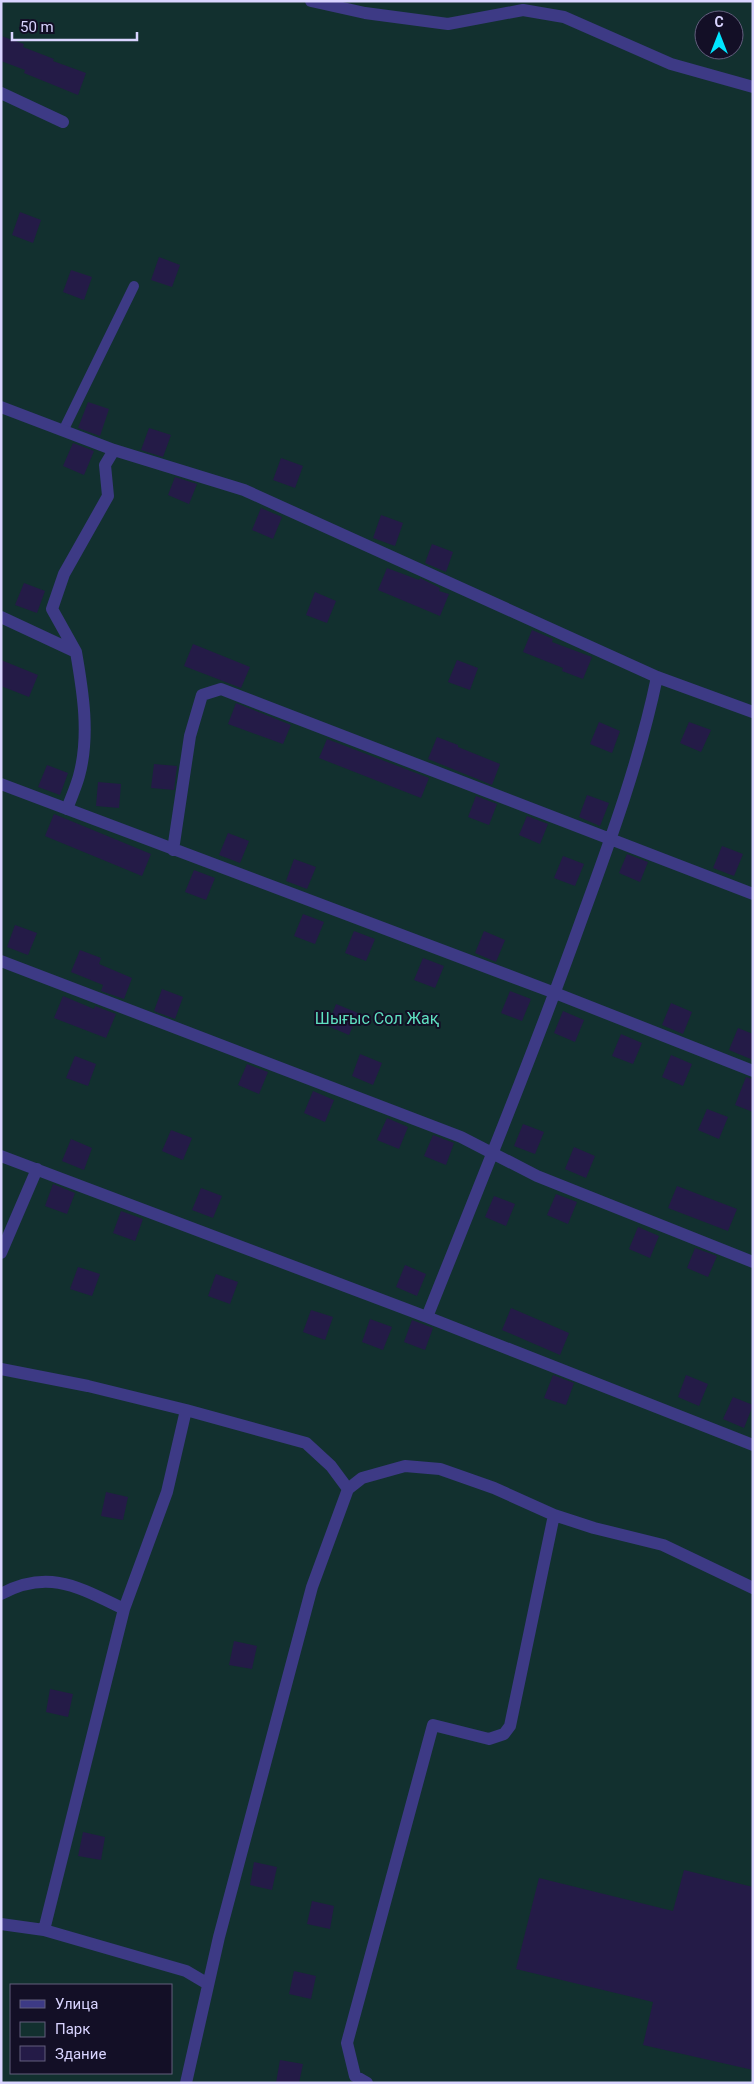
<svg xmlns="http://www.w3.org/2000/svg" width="754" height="2084" font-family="Roboto,sans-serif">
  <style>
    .green { fill: #12302f; fill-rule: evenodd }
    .building { fill: #241b47 }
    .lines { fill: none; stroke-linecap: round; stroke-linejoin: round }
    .lane { stroke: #3d3a85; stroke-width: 10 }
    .street { stroke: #3d3a85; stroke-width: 12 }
    .labels { text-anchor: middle; stroke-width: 4; stroke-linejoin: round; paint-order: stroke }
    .park-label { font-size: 16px; fill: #5fe0c0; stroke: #130f26 }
  </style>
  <rect width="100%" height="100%" fill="#130f26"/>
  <path class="green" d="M 1,1 L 753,1 L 753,2083 L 1,2083 ZM 704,20 L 734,20 L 734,50 L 704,50 ZM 11,1985 L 171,1985 L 171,2073 L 11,2073 Z"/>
  <path class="building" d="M 1,36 L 24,44 L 23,47 L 54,59 L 53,61 L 86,73 L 78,95 L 24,73 L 25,70 L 1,61 Z
    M 20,212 L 41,220 L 33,243 L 12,235 Z
    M 159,257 L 180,265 L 172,287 L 151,280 Z
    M 71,270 L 92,277 L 84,300 L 63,292 Z
    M 88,402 L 109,409 L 100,436 L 78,428 Z
    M 149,428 L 171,435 L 163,457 L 141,450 Z
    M 73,443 L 94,451 L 84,475 L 63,466 Z
    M 281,458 L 303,466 L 295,488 L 273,480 Z
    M 175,477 L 197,484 L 189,504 L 168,495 Z
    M 261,508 L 282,517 L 273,539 L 252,530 Z
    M 381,515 L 403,523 L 395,546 L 373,538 Z
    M 432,544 L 453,552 L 446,572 L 425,563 Z
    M 387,568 L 419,580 L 420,578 L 440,588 L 439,591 L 449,594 L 440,616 L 378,590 Z
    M 24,583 L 45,591 L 37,613 L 15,605 Z
    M 315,592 L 336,601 L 327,623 L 306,615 Z
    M 532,630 L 553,639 L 552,642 L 592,657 L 583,679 L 562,671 L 563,668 L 523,652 Z
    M 193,644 L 250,667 L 241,688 L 184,666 Z
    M 1,660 L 38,675 L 29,697 L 1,686 Z
    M 457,660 L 478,668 L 470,690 L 448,682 Z
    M 236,703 L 291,725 L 283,744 L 228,724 Z
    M 599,722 L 620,731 L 612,753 L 590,744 Z
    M 689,722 L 711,730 L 701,752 L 680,743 Z
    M 437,737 L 458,745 L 458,747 L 500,764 L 492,785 L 428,759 Z
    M 327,739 L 429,778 L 421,798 L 319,758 Z
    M 154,764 L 177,766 L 174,790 L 151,788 Z
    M 47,765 L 68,773 L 60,795 L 38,787 Z
    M 98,782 L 121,784 L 119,808 L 96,806 Z
    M 587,795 L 609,803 L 600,826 L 579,817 Z
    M 476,796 L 497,804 L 489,825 L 468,817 Z
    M 54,814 L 151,854 L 142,876 L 45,836 Z
    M 527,816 L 548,824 L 540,844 L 519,835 Z
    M 228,833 L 249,841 L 240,863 L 219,855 Z
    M 722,846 L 743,854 L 734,876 L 713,868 Z
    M 627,854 L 648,862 L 640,882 L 619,873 Z
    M 563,856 L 584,864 L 575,886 L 554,878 Z
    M 294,859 L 316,867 L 307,889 L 286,881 Z
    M 194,870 L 215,878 L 206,900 L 185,892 Z
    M 303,914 L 324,922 L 315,944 L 294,936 Z
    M 15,925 L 37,933 L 28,955 L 7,947 Z
    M 354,931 L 375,939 L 366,961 L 345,953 Z
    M 484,931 L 505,940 L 496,962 L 475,953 Z
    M 80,950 L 101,958 L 99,964 L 132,978 L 124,999 L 101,991 L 103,985 L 71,972 Z
    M 423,958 L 444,966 L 435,988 L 414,980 Z
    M 162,989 L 183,997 L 175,1019 L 154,1011 Z
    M 510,991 L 531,999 L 522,1021 L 501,1013 Z
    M 63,996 L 94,1009 L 95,1006 L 116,1014 L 106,1038 L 54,1018 Z
    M 671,1003 L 692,1012 L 683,1034 L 662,1025 Z
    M 336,1004 L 358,1013 L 349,1035 L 328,1026 Z
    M 563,1011 L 584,1020 L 575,1042 L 554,1033 Z
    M 738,1028 L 753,1034 L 753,1060 L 729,1050 Z
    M 621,1034 L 642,1043 L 633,1064 L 612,1056 Z
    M 360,1054 L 382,1063 L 373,1085 L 352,1076 Z
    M 671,1055 L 692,1064 L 683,1086 L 662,1077 Z
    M 75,1056 L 96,1064 L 88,1086 L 66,1078 Z
    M 247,1064 L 268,1072 L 259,1094 L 238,1085 Z
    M 746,1077 L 753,1079 L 753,1112 L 735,1105 Z
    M 313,1091 L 334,1100 L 325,1122 L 304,1113 Z
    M 707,1109 L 728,1117 L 719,1139 L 698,1130 Z
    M 387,1118 L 408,1127 L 399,1149 L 377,1140 Z
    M 523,1124 L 544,1132 L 535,1154 L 514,1146 Z
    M 171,1130 L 192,1138 L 183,1160 L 162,1151 Z
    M 433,1135 L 454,1143 L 446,1165 L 424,1156 Z
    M 71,1139 L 92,1148 L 84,1170 L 62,1161 Z
    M 574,1147 L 595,1156 L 586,1178 L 565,1169 Z
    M 53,1184 L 75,1193 L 67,1214 L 45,1206 Z
    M 677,1186 L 737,1209 L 728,1231 L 668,1208 Z
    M 201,1188 L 222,1196 L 213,1218 L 192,1210 Z
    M 556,1194 L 577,1202 L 568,1224 L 547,1215 Z
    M 494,1196 L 515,1204 L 506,1226 L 485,1217 Z
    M 121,1211 L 143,1219 L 135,1241 L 113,1233 Z
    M 638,1227 L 659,1236 L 650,1258 L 629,1249 Z
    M 695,1248 L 717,1256 L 708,1277 L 687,1268 Z
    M 405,1265 L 426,1274 L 417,1296 L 396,1287 Z
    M 78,1267 L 100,1274 L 92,1296 L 70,1289 Z
    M 216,1274 L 238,1282 L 230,1304 L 208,1296 Z
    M 511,1308 L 569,1333 L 560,1355 L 502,1330 Z
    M 311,1310 L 333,1317 L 325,1340 L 303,1332 Z
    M 370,1319 L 392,1327 L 383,1350 L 362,1342 Z
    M 412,1320 L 433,1328 L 425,1350 L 404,1342 Z
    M 553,1375 L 574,1383 L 566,1405 L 544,1398 Z
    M 686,1375 L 708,1384 L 699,1406 L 678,1397 Z
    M 733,1397 L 753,1405 L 744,1428 L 723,1419 Z
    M 106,1492 L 128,1497 L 123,1520 L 101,1516 Z
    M 234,1641 L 257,1646 L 252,1669 L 229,1665 Z
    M 50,1689 L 73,1694 L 68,1717 L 46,1712 Z
    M 83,1832 L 105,1837 L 101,1860 L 78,1856 Z
    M 254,1862 L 277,1867 L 272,1890 L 250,1885 Z
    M 684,1870 L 753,1887 L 753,2070 L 643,2045 L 653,2002 L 516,1969 L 539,1878 L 673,1911 Z
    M 312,1901 L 334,1906 L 330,1929 L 307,1924 Z
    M 294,1971 L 316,1976 L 311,1999 L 289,1994 Z
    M 280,2060 L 303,2064 L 299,2083 L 276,2083 Z"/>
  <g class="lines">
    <path class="lane" d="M 63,431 L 134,286"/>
    <path class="street" d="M 311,1 L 365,13 L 448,24 L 523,10 L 564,17 L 671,64 L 753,87
      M 1,93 L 63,122
      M 1,407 L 114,450 L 244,490 L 657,677 L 753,712
      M 1,617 L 76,652 C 83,692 90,736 79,776 C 76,787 71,798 67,809
      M 76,652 L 52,609 L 64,574 L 108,496 L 105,465 L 114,450
      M 1,784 L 555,993 L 753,1071
      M 173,850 L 190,736 L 202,695 L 221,689 L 753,894
      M 1,961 L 461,1137 L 537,1176 L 753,1262
      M 1,1156 L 427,1317 L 753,1445
      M 1,1253 L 37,1169
      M 427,1317 C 480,1184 534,1052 582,918 C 611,839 640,759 657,677
      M 1,1369 L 88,1386 L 186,1410 L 306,1443 L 331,1466 L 348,1489 L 312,1587 L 219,1937 L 186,2083
      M 348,1489 L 362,1478 L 405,1466 L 440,1469 L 494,1488 L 554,1515 L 594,1528 L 663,1545 L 753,1588
      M 1,1594 C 49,1568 80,1588 124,1609 L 44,1930 L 186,1971 L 208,1984
      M 124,1609 L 167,1492 L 186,1410
      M 1,1924 L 44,1930
      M 367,2083 L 355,2076 L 347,2043 L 433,1725 L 489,1739 L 504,1734 L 510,1726 L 554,1515"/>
  </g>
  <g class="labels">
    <g class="park-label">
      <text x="377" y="1024">Шығыс Сол Жақ</text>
    </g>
  </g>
  <rect width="754" height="2084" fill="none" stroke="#d9d4ff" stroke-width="5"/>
  <rect x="10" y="1984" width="162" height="90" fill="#130f26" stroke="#625e7d"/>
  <rect x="20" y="2000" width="25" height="8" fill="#3d3a85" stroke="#625e7d"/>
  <text x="55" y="2009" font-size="15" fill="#d9d4ff">Улица</text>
  <rect x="20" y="2022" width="25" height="15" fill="#12302f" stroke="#625e7d"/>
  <text x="55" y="2034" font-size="15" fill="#d9d4ff">Парк</text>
  <rect x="20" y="2046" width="25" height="15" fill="#241b47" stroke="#625e7d"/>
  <text x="55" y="2059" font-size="15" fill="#d9d4ff">Здание</text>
  <g transform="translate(719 35)"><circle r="24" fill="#130f26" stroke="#625e7d"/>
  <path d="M0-4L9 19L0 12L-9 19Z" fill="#00e5ff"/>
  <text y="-8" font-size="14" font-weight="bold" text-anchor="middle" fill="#d9d4ff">С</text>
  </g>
  <path d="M12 32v8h125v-8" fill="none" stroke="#d9d4ff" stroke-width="2.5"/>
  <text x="20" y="32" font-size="15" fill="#d9d4ff" stroke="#130f26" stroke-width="4" paint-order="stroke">50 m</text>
</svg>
